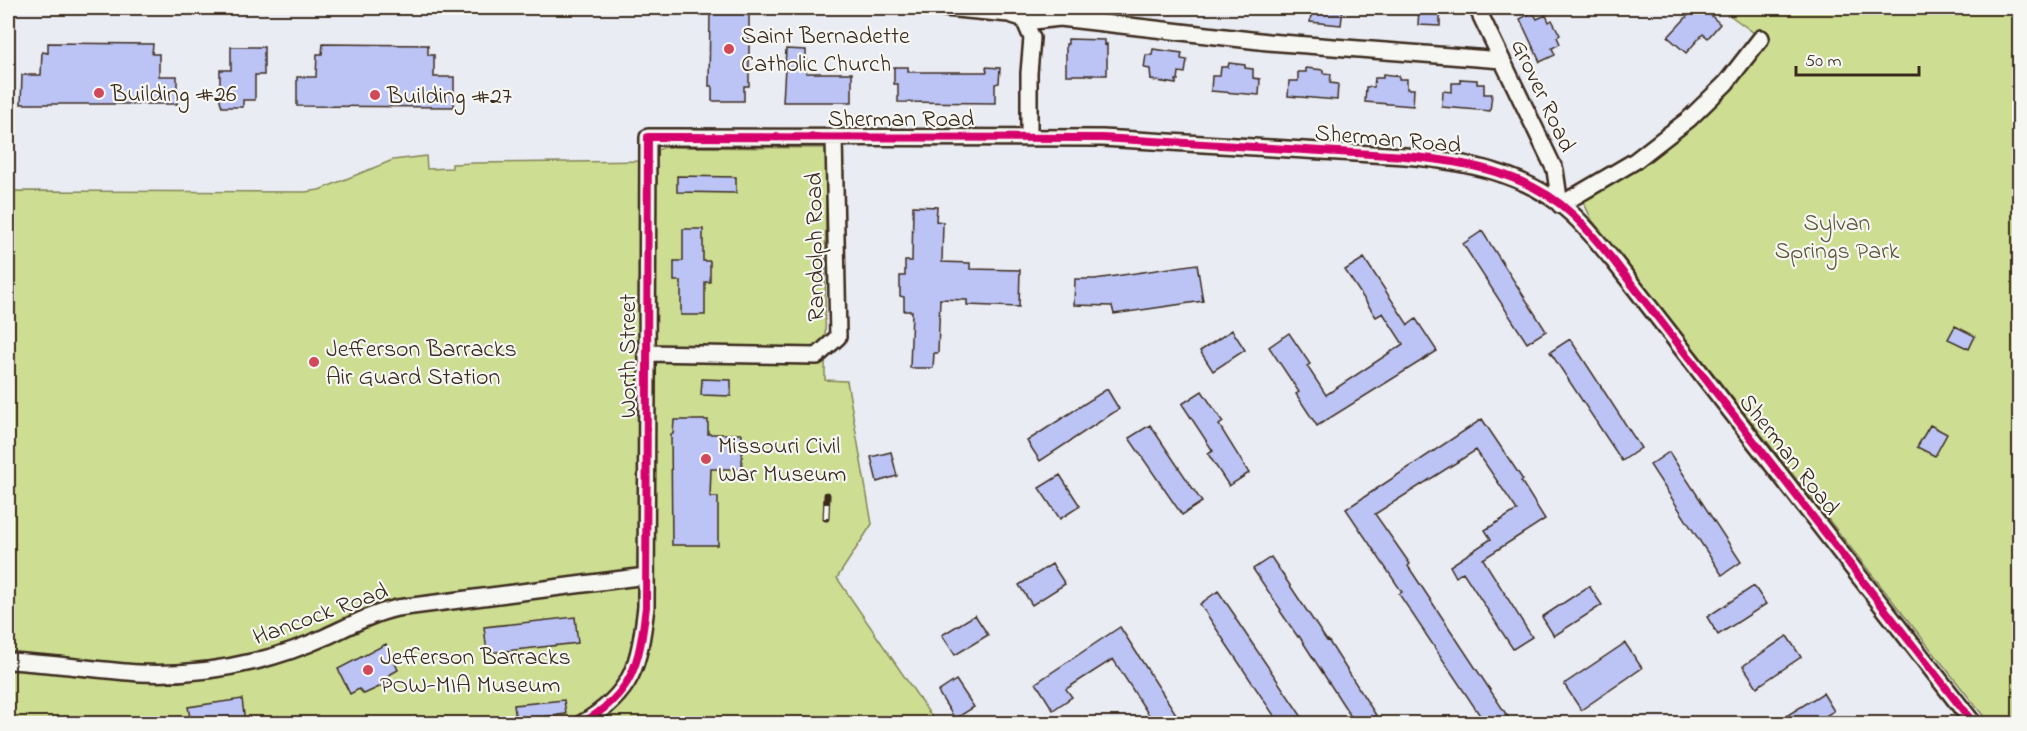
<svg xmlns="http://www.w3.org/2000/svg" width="2027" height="731" font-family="'Indie Flower',sans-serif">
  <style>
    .green { fill: #cdde93; stroke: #848458; stroke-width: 1.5 }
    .building { fill: #bbc4f5; stroke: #3b2a1e; stroke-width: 1.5 }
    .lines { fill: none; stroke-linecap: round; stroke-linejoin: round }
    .street-casing { stroke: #3b2a1e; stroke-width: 20 }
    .street { stroke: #f6f6f2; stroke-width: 15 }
    .rail-casing { stroke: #3b2a1e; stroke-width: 7 }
    .rail { stroke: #f6f6f2; stroke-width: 4.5; stroke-dasharray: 14; stroke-linecap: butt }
    .cycleway-casing { stroke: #f6f6f2; stroke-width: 11 }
    .cycleway { stroke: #d6006c; stroke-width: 8 }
    .poi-dot { fill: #d1495b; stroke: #f6f6f2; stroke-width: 2 }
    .labels { text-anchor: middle; stroke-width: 4.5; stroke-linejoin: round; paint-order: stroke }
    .poi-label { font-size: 24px; fill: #3b2a1e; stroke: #f6f6f2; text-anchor: start }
    .street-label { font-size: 24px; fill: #3b2a1e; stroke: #f6f6f2 }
    .park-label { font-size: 24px; fill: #60573b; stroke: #f6f6f2 }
  </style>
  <rect width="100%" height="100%" fill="#eaecf3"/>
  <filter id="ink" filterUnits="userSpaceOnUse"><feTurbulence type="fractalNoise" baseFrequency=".0167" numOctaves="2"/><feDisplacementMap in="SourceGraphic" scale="12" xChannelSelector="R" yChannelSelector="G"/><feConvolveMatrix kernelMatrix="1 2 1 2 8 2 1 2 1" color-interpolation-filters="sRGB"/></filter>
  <g filter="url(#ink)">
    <path class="green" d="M 1720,8 L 2019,8 L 2019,723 L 1989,723 L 1592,220 L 1583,201 L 1587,194 L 1634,168 L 1761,38 Z
      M 665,147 L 826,148 L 825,380 L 847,381 L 872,524 L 837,578 L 936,723 L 8,724 L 8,191 L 305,192 L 319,190 L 393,160 L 426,156 L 427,169 L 452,168 L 452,164 L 476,163 L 656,161 L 657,150 Z"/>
    <path class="building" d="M 1312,8 L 1343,8 L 1341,25 L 1310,22 Z
      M 1419,8 L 1440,8 L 1440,26 L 1418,25 Z
      M 1695,8 L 1703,8 L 1720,24 L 1708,38 L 1703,34 L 1686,53 L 1668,37 Z
      M 710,11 L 749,12 L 749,86 L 744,86 L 744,101 L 712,101 L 712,86 L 709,86 Z
      M 1533,12 L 1537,19 L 1546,15 L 1549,22 L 1552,20 L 1560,35 L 1557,37 L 1560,44 L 1552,48 L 1555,55 L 1540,62 L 1520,19 Z
      M 1068,39 L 1105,40 L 1105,45 L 1107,44 L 1107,75 L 1066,75 L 1066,44 L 1068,44 Z
      M 48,43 L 153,44 L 152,54 L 159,54 L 159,76 L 177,76 L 177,104 L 21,104 L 22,75 L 41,75 L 42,52 L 48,53 Z
      M 323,44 L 428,45 L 428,55 L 434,55 L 434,77 L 454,77 L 454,107 L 297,106 L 297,77 L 316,77 L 317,54 L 322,54 Z
      M 231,47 L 264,47 L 264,75 L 255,75 L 255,100 L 243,100 L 243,107 L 222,107 L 220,100 L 220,70 L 231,70 Z
      M 786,49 L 806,50 L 806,73 L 852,73 L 852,102 L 783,102 Z
      M 1153,49 L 1182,53 L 1181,59 L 1187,60 L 1185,73 L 1179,72 L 1178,80 L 1176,80 L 1176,84 L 1151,80 L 1150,69 L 1144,68 L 1146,55 L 1152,55 Z
      M 1229,63 L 1245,65 L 1245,68 L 1253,69 L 1253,78 L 1260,79 L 1259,95 L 1211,91 L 1212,76 L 1220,76 L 1221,67 L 1228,67 Z
      M 894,67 L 908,67 L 908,72 L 987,72 L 986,67 L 1000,68 L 999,83 L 995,84 L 995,103 L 898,102 L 898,84 L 894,84 Z
      M 1306,68 L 1323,70 L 1323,73 L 1331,74 L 1330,83 L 1338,84 L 1337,100 L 1288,96 L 1289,81 L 1298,81 L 1298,72 L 1306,72 Z
      M 1383,74 L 1399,76 L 1399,79 L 1407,79 L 1407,89 L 1414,89 L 1413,106 L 1365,102 L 1366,87 L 1374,87 L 1375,78 L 1383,78 Z
      M 1460,79 L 1477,80 L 1477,84 L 1484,84 L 1484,94 L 1492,94 L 1490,111 L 1442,107 L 1443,91 L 1452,92 L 1452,83 L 1460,83 Z
      M 677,176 L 736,177 L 736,193 L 677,192 Z
      M 913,206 L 937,207 L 936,221 L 943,222 L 942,262 L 970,263 L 970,269 L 1020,270 L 1019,307 L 967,305 L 967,300 L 940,299 L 938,353 L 934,353 L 933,368 L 910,368 L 912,311 L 904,311 L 904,297 L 900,296 L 900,276 L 905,276 L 905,261 L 912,261 Z
      M 683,229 L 703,229 L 703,261 L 710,261 L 710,282 L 705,282 L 705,315 L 681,315 L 681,281 L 674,281 L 674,261 L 683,261 Z
      M 1482,231 L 1546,331 L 1527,343 L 1463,244 Z
      M 1364,258 L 1408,325 L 1416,319 L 1437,351 L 1317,426 L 1296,394 L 1299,392 L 1269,347 L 1289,333 L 1310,364 L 1307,366 L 1326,395 L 1403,344 L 1383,313 L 1376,317 L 1345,270 Z
      M 1197,264 L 1203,301 L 1114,314 L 1112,306 L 1074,305 L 1075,279 L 1095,279 Z
      M 1955,326 L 1975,336 L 1969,349 L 1948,339 Z
      M 1232,330 L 1245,350 L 1213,371 L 1200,351 Z
      M 1570,339 L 1641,448 L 1622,461 L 1550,352 Z
      M 702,379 L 731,380 L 731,396 L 701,395 Z
      M 1107,389 L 1119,409 L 1040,461 L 1027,441 Z
      M 1202,391 L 1223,422 L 1219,425 L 1249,473 L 1229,486 L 1208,454 L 1213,451 L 1182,404 Z
      M 1482,419 L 1523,480 L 1521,481 L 1545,519 L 1483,559 L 1532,637 L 1513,649 L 1463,572 L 1456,577 L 1450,566 L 1491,539 L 1485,530 L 1517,510 L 1476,450 L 1375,514 L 1410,564 L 1408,566 L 1512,723 L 1485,723 L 1399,594 L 1402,592 L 1346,509 Z
      M 674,420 L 708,420 L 708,434 L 742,434 L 742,469 L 711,469 L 710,497 L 718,497 L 718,545 L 672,545 L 671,434 L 673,434 Z
      M 1150,425 L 1202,502 L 1182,515 L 1129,438 Z
      M 1930,425 L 1947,434 L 1935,456 L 1917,447 Z
      M 891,452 L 897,476 L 877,482 L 871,457 Z
      M 1669,452 L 1741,562 L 1722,575 L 1650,465 Z
      M 1060,475 L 1080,506 L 1060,519 L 1039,488 Z
      M 1271,557 L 1327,641 L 1328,640 L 1381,723 L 1355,723 L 1299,636 L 1298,637 L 1280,611 L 1281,610 L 1253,569 Z
      M 1052,564 L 1065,584 L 1032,605 L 1019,585 Z
      M 1589,586 L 1602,605 L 1554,636 L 1542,617 Z
      M 1754,586 L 1766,604 L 1718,635 L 1707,617 Z
      M 1218,591 L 1236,617 L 1235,618 L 1306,723 L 1279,723 L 1227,645 L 1200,604 Z
      M 975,615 L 988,635 L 955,655 L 942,635 Z
      M 575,617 L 578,643 L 487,653 L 484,627 Z
      M 1120,627 L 1176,714 L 1160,723 L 1154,723 L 1113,659 L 1066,689 L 1072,697 L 1053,710 L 1036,683 Z
      M 1787,636 L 1801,657 L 1757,687 L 1743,666 Z
      M 1625,643 L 1642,668 L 1581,710 L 1564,684 Z
      M 386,644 L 398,670 L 389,675 L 390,682 L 364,694 L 359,689 L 350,694 L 338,669 Z
      M 956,680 L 974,707 L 955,719 L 938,692 Z
      M 1823,693 L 1834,711 L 1814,723 L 1775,723 Z
      M 242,699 L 245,723 L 191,723 L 188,707 Z
      M 564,700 L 566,714 L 516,720 L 514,705 Z"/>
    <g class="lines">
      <defs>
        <path id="street" d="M 945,8 L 1009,14 L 1022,18 L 1025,22 L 1032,38 L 1029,73 L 1029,138
          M 1477,8 L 1555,170 L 1560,205 L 1635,161 L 1689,119 L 1726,83 L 1761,38
          M 1025,22 L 1060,18 L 1268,42 L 1502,60
          M 646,353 L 817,356 L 838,337 L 834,137
          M 8,661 C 52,663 95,670 139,673 C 178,675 219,670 256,661 C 280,655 303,647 325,637 C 349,626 371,614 397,608 L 646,576
          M 581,724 C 634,693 639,664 646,607 L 648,137 L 667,137 L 1102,138 L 1405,156 C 1463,161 1529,173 1573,215 C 1588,229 1600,245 1613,260 L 1974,724"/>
      </defs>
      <use href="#street" class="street-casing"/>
      <use href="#street" class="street"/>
      <defs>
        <path id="rail" d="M 826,518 L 827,495"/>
      </defs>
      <use href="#rail" class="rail-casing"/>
      <use href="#rail" class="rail"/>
      <defs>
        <path id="cycleway" d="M 581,724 C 634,693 639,664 646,607 L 648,137 L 667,137 L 1102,138 L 1405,156 C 1463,161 1529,173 1573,215 C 1588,229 1600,245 1613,260 L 1974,724"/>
      </defs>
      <use href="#cycleway" class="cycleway-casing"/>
      <use href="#cycleway" class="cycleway"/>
    </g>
  </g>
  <g class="poi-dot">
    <circle cx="729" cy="49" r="6"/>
    <circle cx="99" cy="93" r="6"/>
    <circle cx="375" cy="95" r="6"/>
    <circle cx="314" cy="362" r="6"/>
    <circle cx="706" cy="459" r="6"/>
    <circle cx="368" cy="670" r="6"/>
  </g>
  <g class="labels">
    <g class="poi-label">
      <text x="741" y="43">Saint Bernadette<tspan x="741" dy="28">Catholic Church</tspan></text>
      <text x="111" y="101">Building #26</text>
      <text x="387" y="103">Building #27</text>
      <text x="326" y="356">Jefferson Barracks<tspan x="326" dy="28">Air Guard Station</tspan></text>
      <text x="718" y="453">Missouri Civil<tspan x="718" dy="28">War Museum</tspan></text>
      <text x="380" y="664">Jefferson Barracks<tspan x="380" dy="28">POW-MIA Museum</tspan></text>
    </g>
    <g class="street-label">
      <text transform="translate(1544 95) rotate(65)" y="8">Grover Road</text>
      <text x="901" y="126">Sherman Road</text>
      <text transform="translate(1388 138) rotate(5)" y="8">Sherman Road</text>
      <text transform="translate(814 247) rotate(-91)" y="8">Randolph Road</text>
      <text transform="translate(627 356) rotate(-90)" y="8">Worth Street</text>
      <text transform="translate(1790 454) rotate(52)" y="8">Sherman Road</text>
      <text transform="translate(320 613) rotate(-20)" y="8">Hancock Road</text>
    </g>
    <g class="park-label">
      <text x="1837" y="230">Sylvan<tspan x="1837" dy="28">Springs Park</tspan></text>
    </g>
  </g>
  <rect width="2027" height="731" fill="none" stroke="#f6f6f2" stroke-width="30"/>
  <rect x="15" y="15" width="1997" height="701" fill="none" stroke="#3b2a1e" stroke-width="2" filter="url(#ink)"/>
  <path d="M1796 66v9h123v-9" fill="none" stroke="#3b2a1e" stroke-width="3"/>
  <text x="1805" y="66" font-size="18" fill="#3b2a1e" stroke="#f6f6f2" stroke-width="4.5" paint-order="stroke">50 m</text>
</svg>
